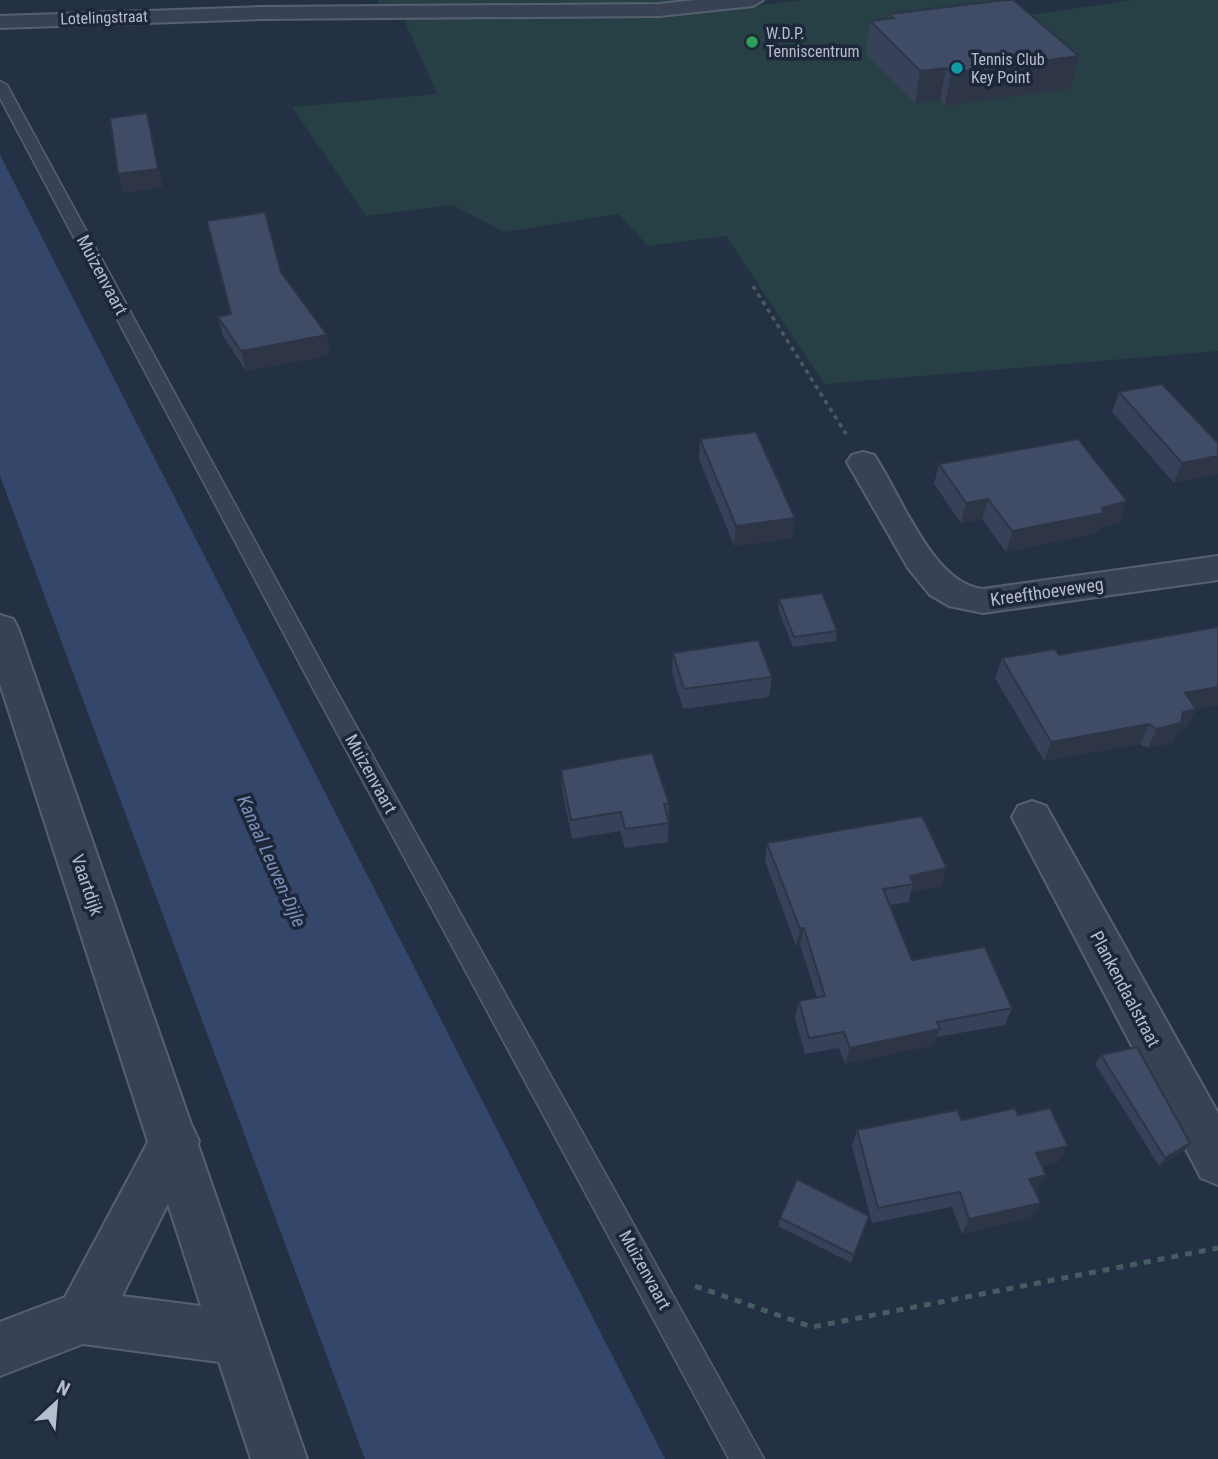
<svg xmlns="http://www.w3.org/2000/svg" width="1218" height="1459" font-family="'Roboto Condensed',sans-serif">
  <style>
    .green { fill: #264045 }
    .water { fill: #34476b }
    .lines { fill: none; stroke-linecap: round; stroke-linejoin: round }
    .service-casing { stroke: #576071; stroke-width: 3 }
    .minor-casing { stroke: #576071; stroke-width: 4 }
    .path-far1 { stroke: #445d61; stroke-width: 3.5; stroke-dasharray: 4.5 4.5; stroke-linecap: butt }
    .path { stroke: #445d61; stroke-width: 5; stroke-dasharray: 7 7; stroke-linecap: butt }
    .service { fill: #384254; fill-rule: evenodd }
    .minor { fill: #384254; fill-rule: evenodd }
    .wall { fill: #374157 }
    .shaded-wall { fill: #2d3547 }
    .building { fill: #404c65; stroke: #2d3547; stroke-width: 2 }
    .leisure-dot { fill: #2e9e5b; stroke: #1d2739; stroke-width: 2.5 }
    .culture-dot { fill: #0f9aa8; stroke: #1d2739; stroke-width: 2.5 }
    .labels { text-anchor: middle; stroke-width: 7; stroke-linejoin: round; paint-order: stroke }
    .far-street-label { font-size: 16px; fill: #b6bdcd; stroke: #1d2739 }
    .far-poi-label { font-size: 16px; fill: #b6bdcd; stroke: #1d2739; text-anchor: start }
    .street-label { font-size: 18px; fill: #b6bdcd; stroke: #1d2739 }
    .water-label { font-size: 19px; font-style: italic; fill: #7a90b8; stroke: #1d2739 }
  </style>
  <rect width="100%" height="100%" fill="#243044"/>
  <path class="green" d="M 378,0 L 734,0 L 665,7 L 379,6 Z
    M 800,0 L 997,0 L 1016,17 L 1133,0 L 1218,0 L 1218,351 L 824,384 L 726,236 L 648,246 L 618,214 L 505,232 L 452,205 L 366,216 L 292,107 L 437,94 L 402,15 L 715,12 Z"/>
  <path class="water" d="M 0,155 L 665,1459 L 365,1459 L 0,476 Z"/>
  <g class="lines">
    <defs>
      <path id="service" d="M 0,81 L 7,85 L 331,681 L 764,1459 L 729,1459 L 309,681 L 0,98 Z"/>
      <path id="minor" d="M 695,0 L 763,0 L 753,6 L 659,16 L 260,19 L 0,28 L 0,16 L 260,7 L 659,4 Z
        M 863,452 L 874,455 C 900,493 933,585 983,589 L 1218,556 L 1218,580 L 983,613 L 949,606 L 930,595 L 908,568 L 847,462 L 852,455 Z
        M 0,615 L 13,619 L 18,628 L 191,1124 L 199,1141 L 198,1145 L 307,1459 L 251,1459 L 219,1362 L 83,1344 L 0,1376 L 0,1322 L 65,1297 L 148,1142 L 0,684 ZM 168,1204 L 201,1306 L 122,1296 Z
        M 1032,801 L 1046,806 L 1218,1113 L 1218,1185 L 1201,1178 L 1012,817 L 1018,806 Z"/>
    </defs>
    <use href="#service" class="service-casing"/>
    <use href="#minor" class="minor-casing"/>
    <path class="path-far1" d="M 753,286 L 846,434"/>
    <path class="path" d="M 695,1286 L 812,1327 L 1218,1248"/>
    <use href="#service" class="service"/>
    <use href="#minor" class="minor"/>
  </g>
  <path class="wall" d="M 889,14 L 1071,88 L 945,106 L 940,100 L 915,104 L 865,53 L 870,21 L 889,19 Z
    M 281,272 L 330,355 L 246,371 L 223,336 L 218,317 L 231,314 Z
    M 1119,392 L 1218,443 L 1174,483 L 1112,412 Z
    M 700,439 L 793,538 L 734,546 L 699,459 Z
    M 939,464 L 1120,522 L 1100,527 L 1097,533 L 1006,552 L 982,519 L 961,523 L 934,484 Z
    M 779,599 L 837,631 L 836,641 L 793,647 L 778,609 Z
    M 1218,627 L 1218,705 L 1196,709 L 1186,729 L 1178,731 L 1172,743 L 1148,748 L 1140,744 L 1044,761 L 995,678 L 1002,658 L 1059,655 Z
    M 673,653 L 772,677 L 769,697 L 683,709 L 672,673 Z
    M 561,770 L 669,803 L 668,842 L 625,848 L 620,831 L 572,839 L 562,789 Z
    M 767,843 L 941,886 L 911,892 L 909,902 L 890,905 L 912,960 L 1012,1008 L 1005,1025 L 937,1037 L 934,1045 L 845,1064 L 839,1048 L 805,1054 L 795,1018 L 799,1001 L 817,998 L 800,945 L 796,946 L 765,861 Z
    M 1101,1055 L 1190,1143 L 1184,1151 L 1159,1166 L 1095,1064 Z
    M 1018,1115 L 1058,1162 L 1041,1166 L 1036,1191 L 1035,1191 L 1031,1218 L 962,1234 L 952,1207 L 872,1223 L 852,1146 L 857,1130 Z
    M 869,1216 L 851,1263 L 778,1226 L 780,1218 Z"/>
  <path class="shaded-wall" d="M 1079,56 L 1071,88 L 945,106 L 951,73 Z
    M 946,68 L 940,100 L 915,104 L 920,71 Z
    M 147,113 L 163,187 L 124,193 L 118,174 Z
    M 327,335 L 330,355 L 246,371 L 241,351 Z
    M 1218,456 L 1218,474 L 1174,483 L 1182,463 Z
    M 988,499 L 982,519 L 961,523 L 966,503 Z
    M 1127,501 L 1120,522 L 1100,527 L 1097,533 L 1006,552 L 1012,531 Z
    M 795,518 L 793,538 L 734,546 L 736,526 Z
    M 1218,687 L 1218,705 L 1175,713 L 1185,693 Z
    M 1196,709 L 1186,729 L 1178,731 L 1172,743 L 1148,748 L 1157,729 L 1183,712 Z
    M 1149,724 L 1140,744 L 1044,761 L 1051,742 Z
    M 947,868 L 941,886 L 911,892 L 914,884 L 910,876 Z
    M 804,928 L 800,945 L 796,946 L 800,929 Z
    M 940,1029 L 934,1045 L 845,1064 L 850,1048 Z
    M 1190,1143 L 1184,1151 L 1159,1166 L 1165,1158 Z
    M 1068,1146 L 1058,1162 L 1027,1169 L 1036,1153 Z
    M 1046,1175 L 1036,1191 L 1020,1195 L 1029,1179 Z
    M 1041,1203 L 1031,1218 L 962,1234 L 969,1219 Z"/>
  <path class="building" d="M 1005,0 L 1013,0 L 1079,56 L 951,73 L 946,68 L 920,71 L 870,21 L 894,18 L 889,14 Z
    M 147,113 L 158,169 L 118,174 L 110,118 Z
    M 265,212 L 281,272 L 327,335 L 241,351 L 218,317 L 231,314 L 207,221 Z
    M 1162,384 L 1218,443 L 1218,456 L 1182,463 L 1119,392 Z
    M 756,432 L 795,518 L 736,526 L 700,439 Z
    M 1078,439 L 1127,501 L 1102,508 L 1104,513 L 1012,531 L 988,499 L 966,503 L 939,464 Z
    M 822,593 L 837,631 L 794,637 L 779,599 Z
    M 1218,627 L 1218,687 L 1185,693 L 1196,709 L 1183,712 L 1181,723 L 1157,729 L 1149,724 L 1051,742 L 1002,658 L 1055,649 L 1059,655 Z
    M 758,640 L 772,677 L 684,689 L 673,653 Z
    M 652,753 L 669,803 L 664,804 L 669,823 L 625,829 L 621,812 L 571,820 L 561,770 Z
    M 922,816 L 947,868 L 910,876 L 914,884 L 883,889 L 912,960 L 985,947 L 1012,1008 L 937,1022 L 940,1029 L 850,1048 L 844,1032 L 809,1038 L 799,1001 L 825,996 L 804,928 L 800,929 L 767,843 Z
    M 1137,1047 L 1190,1143 L 1165,1158 L 1101,1055 Z
    M 1015,1108 L 1018,1115 L 1050,1108 L 1068,1146 L 1036,1153 L 1046,1175 L 1029,1179 L 1041,1203 L 969,1219 L 960,1192 L 878,1208 L 857,1130 L 957,1110 L 962,1120 Z
    M 797,1179 L 869,1216 L 854,1255 L 780,1218 Z"/>
  <circle class="leisure-dot" cx="752" cy="42" r="7"/>
  <circle class="culture-dot" cx="957" cy="68" r="7"/>
  <g class="labels">
    <g class="far-street-label">
      <text transform="translate(104 17) rotate(-2)" y="6">Lotelingstraat</text>
    </g>
    <g class="far-poi-label">
      <text x="766" y="39">W.D.P.<tspan x="766" dy="18">Tenniscentrum</tspan></text>
      <text x="971" y="65">Tennis Club<tspan x="971" dy="18">Key Point</tspan></text>
    </g>
    <g class="street-label">
      <text transform="translate(102 275) rotate(62)" y="6">Muizenvaart</text>
      <text transform="translate(1047 592) rotate(-8)" y="6">Kreefthoeveweg</text>
      <text transform="translate(371 774) rotate(61)" y="6">Muizenvaart</text>
      <text transform="translate(87 885) rotate(71)" y="6">Vaartdijk</text>
      <text transform="translate(1125 989) rotate(62)" y="6">Plankendaalstraat</text>
      <text transform="translate(645 1270) rotate(61)" y="6">Muizenvaart</text>
    </g>
    <g class="water-label">
      <text transform="translate(272 861) rotate(66)" y="7">Kanaal Leuven-Dijle</text>
    </g>
  </g>
  <g transform="translate(56 1403) rotate(26)" stroke="#1d2739" stroke-width="5" paint-order="stroke">
  <path d="M0-5L12 26L0 18L-12 26Z" fill="#b6bdcd"/>
  <text y="-10" font-size="19" font-weight="bold" text-anchor="middle" fill="#b6bdcd">N</text>
  </g>
</svg>
